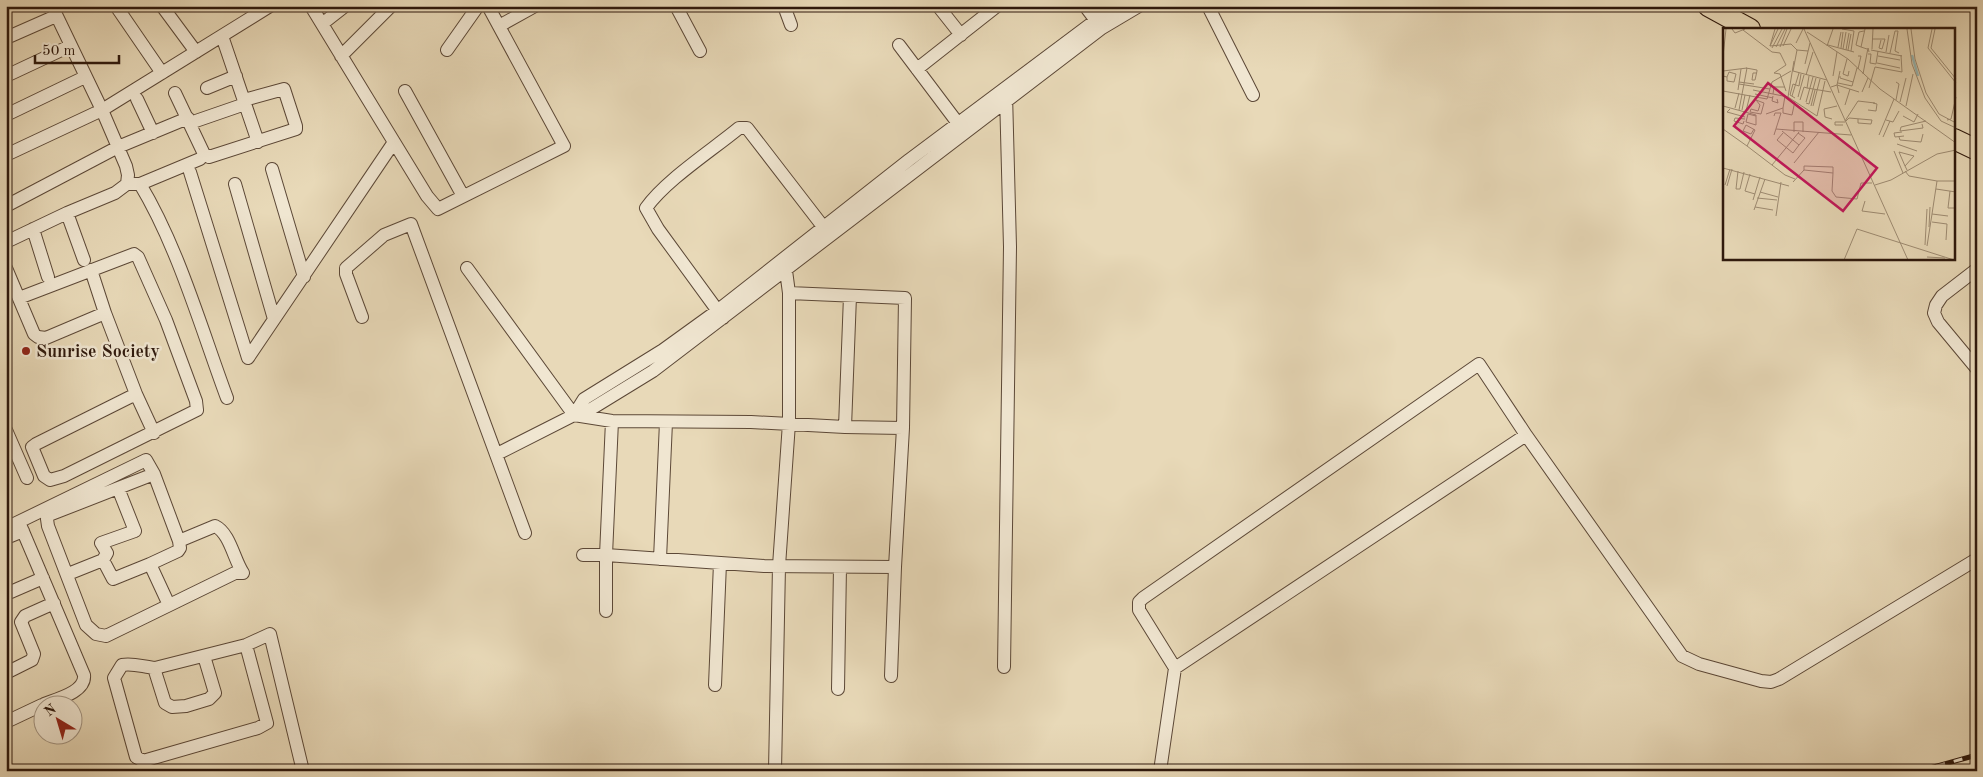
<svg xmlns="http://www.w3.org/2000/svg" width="1983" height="777" font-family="'Old Standard TT',serif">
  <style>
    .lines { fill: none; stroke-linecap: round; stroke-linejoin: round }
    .minor-casing { stroke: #5c4837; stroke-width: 14 }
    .trunk-casing { stroke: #2e180c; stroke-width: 22 }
    .minor { stroke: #f0e6d1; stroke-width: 12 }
    .trunk { stroke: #e8d9b8; stroke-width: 20 }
    .rail-casing { stroke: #2e180c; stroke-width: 5 }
    .rail { stroke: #f0e6d1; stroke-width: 3; stroke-dasharray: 9; stroke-linecap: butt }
    .poi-dot { fill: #8f2418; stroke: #f0e6d1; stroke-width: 2 }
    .labels { text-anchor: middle; stroke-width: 5; stroke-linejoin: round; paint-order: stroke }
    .poi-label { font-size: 18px; font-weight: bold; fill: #2e180c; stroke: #f0e6d1; text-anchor: start }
    .inset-river { fill: none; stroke: #98b9b6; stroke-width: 2.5 }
    .inset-road { fill: none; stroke: #9e8c73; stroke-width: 1 }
    .view { fill: #c2185b; fill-opacity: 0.15; stroke: #c2185b; stroke-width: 2.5 }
    .inset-edge { fill: none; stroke: #2e180c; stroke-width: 2.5 }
  </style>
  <rect width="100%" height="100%" fill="#e8d9b8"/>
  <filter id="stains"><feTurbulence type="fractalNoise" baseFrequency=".004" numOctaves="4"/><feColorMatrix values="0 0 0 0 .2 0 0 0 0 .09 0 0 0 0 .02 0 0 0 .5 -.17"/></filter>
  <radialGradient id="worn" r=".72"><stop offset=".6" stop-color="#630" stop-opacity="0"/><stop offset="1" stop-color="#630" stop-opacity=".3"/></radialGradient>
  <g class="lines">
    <defs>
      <path id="minor" d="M 116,6 L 162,73
        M 162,6 L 196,52
        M 676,6 L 700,51
        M 784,6 L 791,25
        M 938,6 L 961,35
        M 1085,6 L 1100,26
        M 1208,6 L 1253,95
        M 322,24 L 345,6
        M 499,26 L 535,6
        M 222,36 L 258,142
        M 6,38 L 56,16
        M 899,45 L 963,130
        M 447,50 L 478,6
        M 341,56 L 391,6
        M 917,69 L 997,6
        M 6,76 L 70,46
        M 207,88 L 236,76
        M 405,91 L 463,196
        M 175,93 L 204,154 L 209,157 L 296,129 L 296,126 L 284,89 L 244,100
        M 137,99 L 153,133
        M 6,115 L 85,77
        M 190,123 L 245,104
        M 394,142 L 427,196 L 438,209 L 564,146 L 488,6
        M 6,155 L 102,110 L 270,6
        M 272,169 L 304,277
        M 190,172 L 248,358
        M 127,184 L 140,184 C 178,247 201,328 227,398
        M 140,184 L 200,159
        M 235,184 L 274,319
        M 6,206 L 118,147 L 188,118
        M 67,213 L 84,260
        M 33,229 L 48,277
        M 6,242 L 67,213 L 115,193 L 127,184 L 128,175 L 126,166 L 102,110 L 52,6
        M 6,268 L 34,334 L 38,337 L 46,338 L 105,313 L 136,394 L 36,444 L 32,447 L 44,476 L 50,480 L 64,476 L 197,410 L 196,401 L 166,320 L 138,257 L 134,254 L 19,298
        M 467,268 L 574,415 L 612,421 L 751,422 L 845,427 L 903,428 L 895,567 L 764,566 L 606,555 L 612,421
        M 1977,269 L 1942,296 L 1936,305 L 1934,313 L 1938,322 L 1977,369
        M 91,270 L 105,313
        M 789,293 L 905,298 L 903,428
        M 362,317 L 346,274 L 346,268 L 384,235 L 411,224 L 525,533
        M 723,318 L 658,229 L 646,208 C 666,180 711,151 739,128 L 747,128 L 828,233
        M 248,358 L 394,142 L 311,6
        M 136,394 L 154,433
        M 574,415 L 584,399 L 663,350 L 717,311 L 909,160 L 1096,20 L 1118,6
        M 845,427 L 850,296
        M 6,430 L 27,478
        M 1526,435 L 1479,364 L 1143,598 L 1139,602 L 1139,610 L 1175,668 L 1526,435 L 1682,656 L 1699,664 L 1761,681 L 1771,682 L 1779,679 L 1977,559
        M 497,454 L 574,415 L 591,409 L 653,371 L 1102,28 L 1139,6
        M 118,488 L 135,531 L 101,543 L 107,553 L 103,560 L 113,579 L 150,564 L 169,605
        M 19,522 L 84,675 C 86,692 57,699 44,704
        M 6,528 L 146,460 L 154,474 L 179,541 L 215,526 C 230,533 234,560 243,573 L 235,573 L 106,636 L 96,634 L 86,625 L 48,526 L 47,519 L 49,515 L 154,474
        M 6,538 L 23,531
        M 583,555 L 606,555 L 606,611
        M 660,559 L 666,422
        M 150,564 L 178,551 L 180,548 L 179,541
        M 68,574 L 103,560
        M 6,594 L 43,578
        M 246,645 L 267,723 L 258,728 L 143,761 L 136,757 L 114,678 L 122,665 C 134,663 143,667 155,668 L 246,645 L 270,634 L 303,771
        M 1004,667 L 1010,247 L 1006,94
        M 154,668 L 165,703 L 172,707 L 186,706 L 209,699 L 215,693 L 204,656
        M 6,673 L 32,660 L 34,654 L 21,622 L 25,616 L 54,603
        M 891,676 L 895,567
        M 715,685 L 720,563
        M 838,689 L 840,567
        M 6,722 L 42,705
        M 775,771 L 779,566 L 789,423 L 789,293 L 785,263
        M 1160,771 L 1175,668"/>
      <path id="trunk" d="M 1708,6 L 1750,29
        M 1954,139 L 1977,150"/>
    </defs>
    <use href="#minor" class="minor-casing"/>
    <use href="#trunk" class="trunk-casing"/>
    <use href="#minor" class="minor"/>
    <use href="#trunk" class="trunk"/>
    <defs>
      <path id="rail" d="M 1919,771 L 1977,755"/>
    </defs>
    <use href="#rail" class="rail-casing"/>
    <use href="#rail" class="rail"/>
  </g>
  <circle class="poi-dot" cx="26" cy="351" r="5"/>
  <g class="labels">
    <g class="poi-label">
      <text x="36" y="357">Sunrise Society</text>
    </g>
  </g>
  <g transform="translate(1723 28)">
    <rect width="232" height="232" fill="#e8d9b8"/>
    <path class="inset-river" d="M 189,27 L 195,48"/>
    <path class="inset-road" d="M 9,1 L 12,5 L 22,1M 52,1 L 47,18 L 68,16 L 74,22M 81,1 L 185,232M 119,1 L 131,3 L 128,23M 142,1 L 138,19 L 144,21M 184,1 L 189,36 L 202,70 L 218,93 L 233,100M 188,1 L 192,31 L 203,65 L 216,86 L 233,95M 209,1 L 205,20 L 233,55M 212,1 L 208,20 L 233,51M 20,2 L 49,24 L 57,25 L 63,37 L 51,45 L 57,46 L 63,63M 175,3 L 172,23 L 176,25M 84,4 L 125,31 L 157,61 L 233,115M 149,11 L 162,11 L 159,21 L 156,20 L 158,12M 73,15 L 80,1M 105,17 L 131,24M 47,18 L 55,1M 60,18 L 68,1M 104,18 L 110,1M 53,19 L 62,1M 57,19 L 64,1M 115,19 L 118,4M 138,19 L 133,17 L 136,4 L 141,3M 49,20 L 59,1M 118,20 L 120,4M 120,21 L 123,4M 149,21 L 150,1M 123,22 L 126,5M 125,22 L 128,6M 148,22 L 179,28M 85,23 L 74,22 L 70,43 L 104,52M 163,24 L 166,7M 167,25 L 172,3 L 175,3M 145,26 L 148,26 L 147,35 L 153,36 L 155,23M 0,28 L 3,1M 155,28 L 177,32M 124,31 L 120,46 L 125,48 L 126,43M 154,35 L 177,40M 82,36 L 87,15M 152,39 L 179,44 L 178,27M 23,40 L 34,42 L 34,43 L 32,52 L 29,52 L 30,45 L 34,45M 135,41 L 138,28 L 135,28M 0,43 L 24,40 L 16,82M 140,46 L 145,20 L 146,24M 83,47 L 90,24M 0,48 L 4,49 L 4,53 L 11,54 L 13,46 L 6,44 L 4,49M 86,48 L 84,60 L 108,64M 110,48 L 114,24M 117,48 L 117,50 L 130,54M 16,54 L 31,56M 115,55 L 129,58 L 134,40M 16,56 L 47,61M 108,59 L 114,57 L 136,64M 146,60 L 152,39M 15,62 L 18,41M 30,62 L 65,69 L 94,88 L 102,53M 0,63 L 44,71 L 49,54 L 68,43M 139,64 L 145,50M 116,65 L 114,57 L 117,43M 32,66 L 50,70M 50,66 L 51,59 L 62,59M 50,68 L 49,73 L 55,75 L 54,71M 69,68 L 76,45M 65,69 L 71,33M 75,69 L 81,47M 72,70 L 67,67 L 70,56 L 76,58 L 78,46M 77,72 L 81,59 L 84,60M 173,72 L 176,56 L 173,54M 83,74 L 90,49M 177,74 L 183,50M 83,75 L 86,76 L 93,50M 122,77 L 127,61M 0,78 L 33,87 L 33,97 L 23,94 L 25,86 L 33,88M 88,78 L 92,62M 90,78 L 97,51M 183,78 L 190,46M 12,80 L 16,65M 60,80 L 60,85 L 69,87 L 72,73M 7,81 L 4,84 L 22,89M 28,81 L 27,84 L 38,86 L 41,75 L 33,72M 28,81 L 35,83 L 37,77 L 33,72M 19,82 L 22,67M 145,82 L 153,83 L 154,76 L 150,75M 23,83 L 27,67M 43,86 L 60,80 L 62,68M 180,88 L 191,94 L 195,86M 109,91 L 102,89 L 101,81 L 114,78M 135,91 L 135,95 L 148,96 L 149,92M 163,92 L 170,94 L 176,83M 224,92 L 228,91 L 233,69M 21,93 L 20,96 L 11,93 L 12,90 L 22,91M 122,93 L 135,73 L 152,75M 123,93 L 126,90 L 149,92M 199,96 L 200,100 L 177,103 L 178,99 L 203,93M 120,97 L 112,97 L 112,94 L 122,94M 0,101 L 24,118 L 32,102 L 23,97 L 20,103 L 28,106 L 31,101M 53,101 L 128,107M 59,103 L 76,117 L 70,125 L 54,112 L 60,105M 71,104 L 71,94 L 80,94 L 80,104M 179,104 L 171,105 L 172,109 L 181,108M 75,105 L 82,110 L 76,117M 51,107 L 58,85 L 52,85 L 51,88M 156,107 L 171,71M 160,109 L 167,93M 176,109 L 177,112 L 198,114 L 200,106M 174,116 L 194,123M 24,118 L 62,147 L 72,151M 171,123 L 180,145M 71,135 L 96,104M 49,137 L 76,104M 182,138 L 191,128 L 176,124 L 182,138 L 184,142M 0,140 L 66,158M 15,143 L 13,161 L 17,161 L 21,144M 182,143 L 186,148 L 214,153 L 209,186 L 225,188M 110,145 L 110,139 L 81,138 L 81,142 L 110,145 L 109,163 L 113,169 L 134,171 L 138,155 L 149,155M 27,146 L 22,163 L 32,166M 214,153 L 233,153M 70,154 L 81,142M 2,157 L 7,141M 152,157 L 168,152 L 214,126 L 233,122M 4,158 L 9,141M 213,161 L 233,164M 227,163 L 225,180 L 233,180M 37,164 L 55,169M 34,170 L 54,172M 30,172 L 37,149M 142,173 L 139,183 L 162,186M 32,179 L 50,182M 31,182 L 42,151M 53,188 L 58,154M 209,194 L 224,196 L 223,212M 206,199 L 207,179M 202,217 L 204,181M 204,218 L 209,186M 204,229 L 222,230M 121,232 L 134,201 L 231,232"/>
    <path class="view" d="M 45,55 L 154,140 L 120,183 L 11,98 Z"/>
    <rect width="232" height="232" class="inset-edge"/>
  </g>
  <rect width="1983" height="777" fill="none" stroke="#e8d9b8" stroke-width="25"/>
  <rect x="8" y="8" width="1968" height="762" fill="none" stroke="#2e180c" stroke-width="2.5"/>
  <rect x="12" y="12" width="1958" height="752" fill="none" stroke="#2e180c"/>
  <g transform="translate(58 720) rotate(322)"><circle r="24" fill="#f0e6d1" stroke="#a29482"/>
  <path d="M0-4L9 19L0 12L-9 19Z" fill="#8f2418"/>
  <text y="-8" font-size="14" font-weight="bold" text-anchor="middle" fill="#2e180c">N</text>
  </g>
  <path d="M35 55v8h84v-8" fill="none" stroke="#2e180c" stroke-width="2.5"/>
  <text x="42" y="55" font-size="15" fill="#2e180c" stroke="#f0e6d1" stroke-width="4" paint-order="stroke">50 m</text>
  <rect width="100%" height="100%" filter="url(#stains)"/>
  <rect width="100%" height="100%" fill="url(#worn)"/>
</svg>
